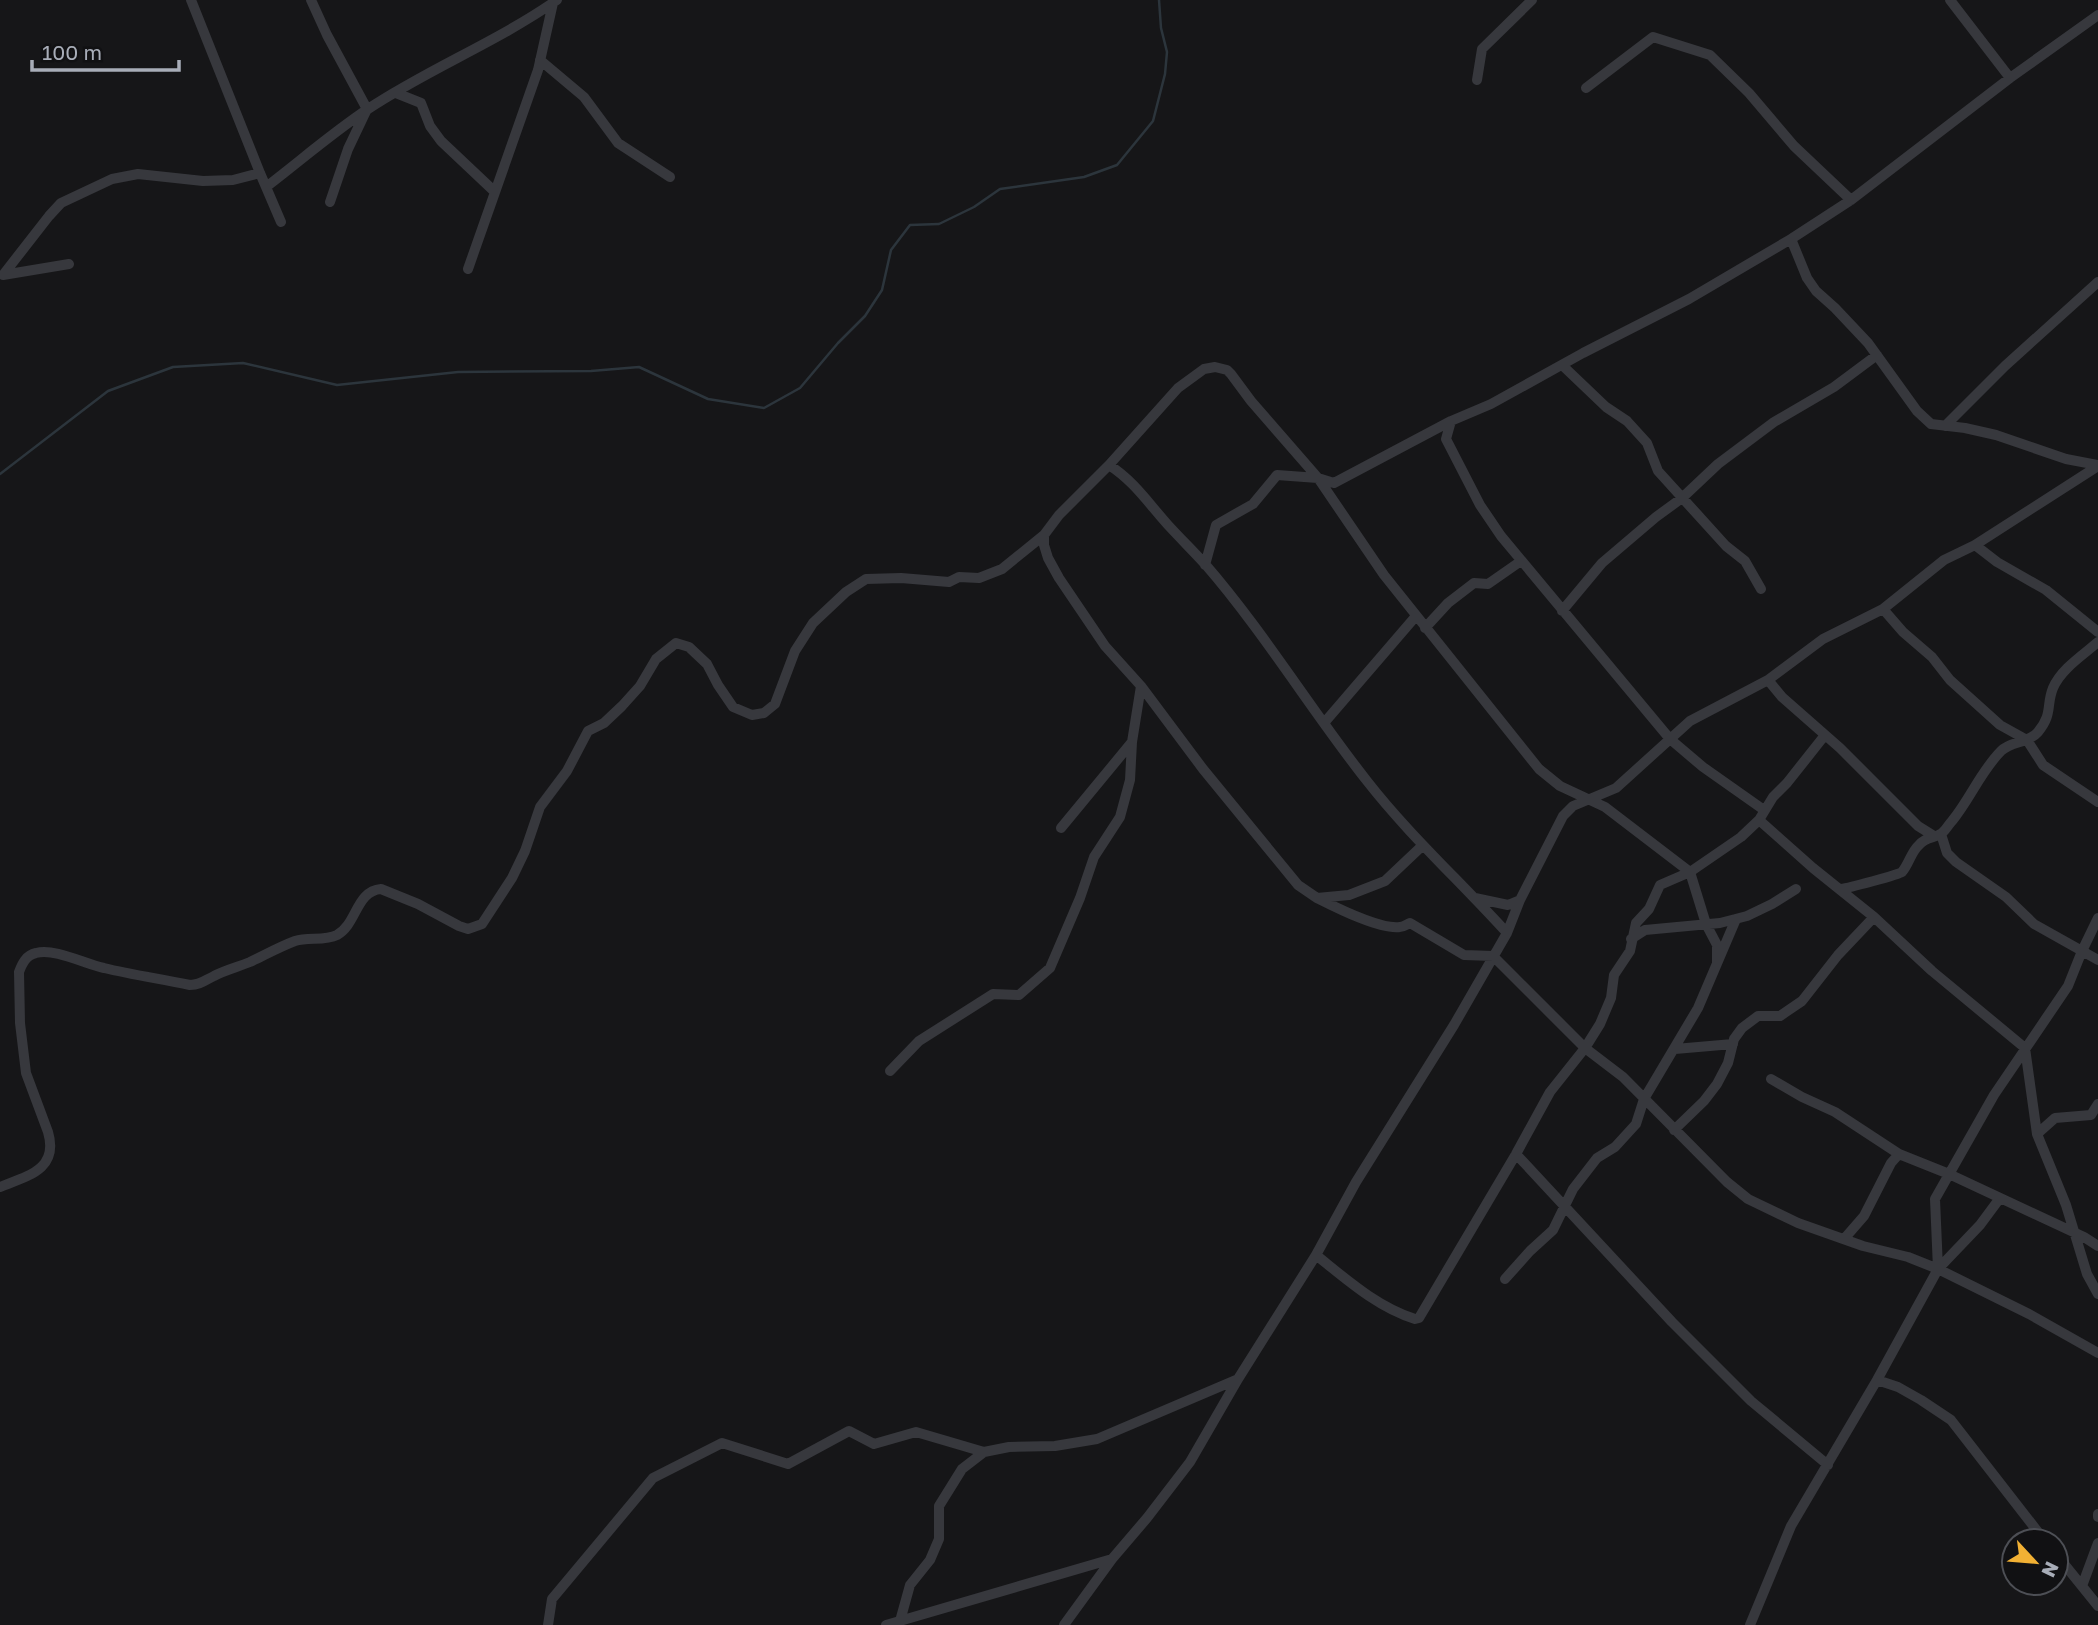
<svg xmlns="http://www.w3.org/2000/svg" width="2098" height="1625" font-family="'Golos Text',sans-serif">
  <style>
    .lines { fill: none; stroke-linecap: round; stroke-linejoin: round }
    .stream { stroke: #2c353c; stroke-width: 2.5 }
    .street { stroke: #37383d; stroke-width: 10 }
  </style>
  <rect width="100%" height="100%" fill="#161618"/>
  <g class="lines">
    <path class="stream" d="M 0,474 L 108,391 L 173,367 L 243,363 L 337,385 L 458,372 L 591,371 L 639,367 L 708,399 L 764,408 L 800,388 L 838,343 L 865,316 L 882,290 L 891,250 L 910,225 L 939,224 L 974,207 L 1000,189 L 1084,177 L 1117,165 L 1153,121 L 1165,74 L 1167,52 L 1161,28 L 1159,0"/>
    <path class="street" d="M 191,0 L 260,173 L 281,222
      M 311,0 L 327,35 L 367,109 L 348,149 L 330,202
      M 1950,0 L 2010,78
      M 540,60 L 584,97 L 618,143 L 670,177
      M 1477,80 L 1482,49 L 1532,0
      M 1586,88 L 1653,37 L 1710,55 L 1749,93 L 1794,146 L 1851,200
      M 396,93 L 421,103 L 430,126 L 441,141 L 495,192
      M 266,187 C 300,161 332,133 368,109 C 428,69 497,42 557,0
      M 1791,239 L 1807,278 L 1816,291 L 1835,308 L 1868,343 L 1917,411 L 1931,424 L 1965,428 L 1996,435 L 2066,459 L 2098,465
      M 468,269 L 538,70 L 553,3
      M 3,275 L 49,216 L 61,203 L 112,179 L 138,174 L 203,181 L 233,180 L 260,173
      M 3,275 L 69,264
      M 1562,365 L 1606,407 L 1627,421 L 1647,443 L 1658,471 L 1726,546 L 1745,561 L 1761,589
      M 1451,421 L 1446,439 L 1480,505 L 1501,536 L 1670,739 L 1703,767 L 1764,810
      M 1945,426 L 2005,366 L 2098,282
      M 1109,465 C 1134,481 1149,504 1168,525 C 1180,538 1193,551 1205,564 C 1264,632 1311,710 1367,781 C 1410,836 1460,881 1507,933
      M 1975,545 L 1997,562 L 2046,590 L 2098,632
      M 1205,565 L 1216,525 L 1253,504 L 1277,475 L 1318,478 L 1334,483 L 1451,421 L 1491,404 L 1583,353 L 1689,299 L 1791,239 L 1851,200 L 2010,78 L 2098,15
      M 1883,609 L 1903,632 L 1932,657 L 1950,680 L 2000,725 L 2027,740 L 2043,765 L 2098,802
      M 1562,611 L 1602,563 L 1656,517 L 1682,498 L 1718,464 L 1774,422 L 1834,387 L 1877,355
      M 1425,628 L 1448,603 L 1474,583 L 1488,584 L 1521,561
      M 1768,680 L 1782,697 L 1840,748 L 1918,826 L 1934,836
      M 1141,686 L 1203,769 L 1298,885 L 1317,898 L 1349,895 L 1385,881 L 1422,846
      M 1324,723 L 1416,616
      M 1759,820 L 1813,868 L 1874,917 L 1932,971 L 2025,1048 L 2037,1134 L 2066,1205 L 2087,1274 L 2098,1294
      M 1061,828 L 1132,742 L 1141,686 L 1105,646 L 1059,578 L 1048,558 L 1044,545 L 1044,535 L 1059,515 L 1109,465 L 1178,388 L 1204,369 L 1215,367 L 1227,370 L 1231,374 L 1251,401 L 1318,478 L 1384,575 L 1539,769 L 1560,786 L 1605,807 L 1690,872 L 1706,924 L 1717,945 L 1717,963
      M 1941,834 L 1947,853 L 1956,862 L 2006,897 L 2034,924 L 2098,960
      M 1841,889 C 1848,888 1898,875 1902,872 C 1909,864 1911,852 1919,845 C 1925,837 1935,838 1942,833 C 1946,830 1949,824 1952,821 C 1970,799 1981,771 2001,751 C 2011,741 2029,743 2038,732 C 2053,714 2046,705 2053,688 C 2061,669 2083,655 2098,642
      M 1317,898 C 1335,907 1380,930 1400,927 C 1404,927 1407,924 1410,923 L 1464,955 L 1493,956 L 1585,1048 L 1623,1077 L 1727,1182 L 1748,1199 L 1798,1223 L 1863,1246 L 1908,1257 L 1938,1269 L 2029,1314 L 2098,1353
      M 1475,898 L 1508,905 L 1520,900
      M 1631,939 L 1645,930 L 1720,923 L 1747,916 L 1772,904 L 1796,889
      M 1675,1049 L 1733,1044
      M 890,1071 L 919,1041 L 993,994 L 1019,995 L 1050,968 L 1080,898 L 1094,857 L 1120,817 L 1130,780 L 1132,742
      M 1771,1079 L 1802,1097 L 1835,1112 L 1899,1154 L 1949,1174 L 2084,1237 L 2098,1246
      M 1674,1130 L 1704,1101 L 1717,1084 L 1728,1063 L 1734,1039 L 1742,1028 L 1758,1016 L 1780,1016 L 1802,1001 L 1838,955 L 1874,917
      M 2037,1134 L 2055,1118 L 2091,1115 L 2098,1104
      M 1516,1154 L 1672,1322 L 1751,1401 L 1828,1465
      M 0,1187 C 28,1176 59,1169 48,1132 L 26,1073 L 20,1023 L 19,972 C 22,964 26,955 36,953 C 55,948 85,964 104,968 C 133,975 162,979 190,985 C 201,985 205,980 214,976 C 225,970 238,967 250,962 C 265,955 279,947 295,941 C 308,937 325,941 337,935 C 357,924 356,891 381,889 L 418,904 L 459,926 L 468,929 L 482,924 L 512,878 L 525,851 L 540,807 L 567,771 L 588,731 L 604,723 L 622,706 L 640,686 L 656,659 L 676,643 L 689,647 L 707,664 L 718,685 L 733,707 L 752,715 L 764,713 L 775,704 L 795,651 L 813,623 L 846,592 L 866,579 L 901,578 L 949,582 L 959,577 L 979,578 L 1002,569 L 1044,535
      M 1844,1239 L 1864,1216 L 1891,1163 L 1899,1154
      M 1316,1255 C 1346,1279 1377,1307 1415,1319 L 1419,1318 L 1516,1154 L 1550,1092 L 1585,1048 L 1600,1024 L 1611,998 L 1614,975 L 1630,951 L 1636,923 L 1649,909 L 1660,885 L 1690,872 L 1741,837 L 1759,820 L 1773,797 L 1787,783 L 1825,735
      M 1938,1269 L 1935,1199 L 1994,1095 L 2068,986 L 2082,951 L 2098,918
      M 1505,1279 L 1530,1251 L 1553,1230 L 1573,1189 L 1597,1158 L 1615,1147 L 1636,1124 L 1644,1099 L 1698,1008 L 1736,919
      M 1877,1380 L 1898,1387 L 1921,1400 L 1951,1420 L 2045,1541
      M 2098,1514 L 2098,1517
      M 2056,1554 L 2098,1606
      M 2082,1586 L 2098,1543
      M 900,1621 L 910,1585 L 930,1560 L 939,1539 L 939,1506 L 962,1469 L 984,1452 L 1009,1447 L 1055,1446 L 1097,1439 L 1238,1379
      M 548,1625 L 552,1599 L 653,1478 L 722,1443 L 788,1464 L 849,1431 L 874,1444 L 916,1432 L 984,1452
      M 886,1625 L 1112,1559
      M 1064,1625 L 1112,1559 L 1147,1518 L 1190,1462 L 1238,1379 L 1316,1255 L 1356,1182 L 1454,1025 L 1507,933 L 1520,900 L 1563,816 L 1573,806 L 1616,788 L 1690,721 L 1768,680 L 1823,639 L 1883,609 L 1944,560 L 1975,545 L 2098,466
      M 1750,1625 L 1791,1526 L 1877,1380 L 1938,1269 L 1980,1225 L 2000,1198"/>
  </g>
  <g transform="translate(2035 1562) rotate(116)"><circle r="33" fill="#111113" stroke="#4d4f55" stroke-width="2"/>
  <path d="M0-5L12 26L0 18L-12 26Z" fill="#f2b134"/>
  <text y="-10" font-size="19" font-weight="bold" text-anchor="middle" fill="#a8adb8">N</text>
  </g>
  <path d="M32 60v10h147v-10" fill="none" stroke="#a8adb8" stroke-width="3.5"/>
  <text x="42" y="60" font-size="21" fill="#a8adb8" stroke="#111113" stroke-width="5" paint-order="stroke">100 m</text>
</svg>
